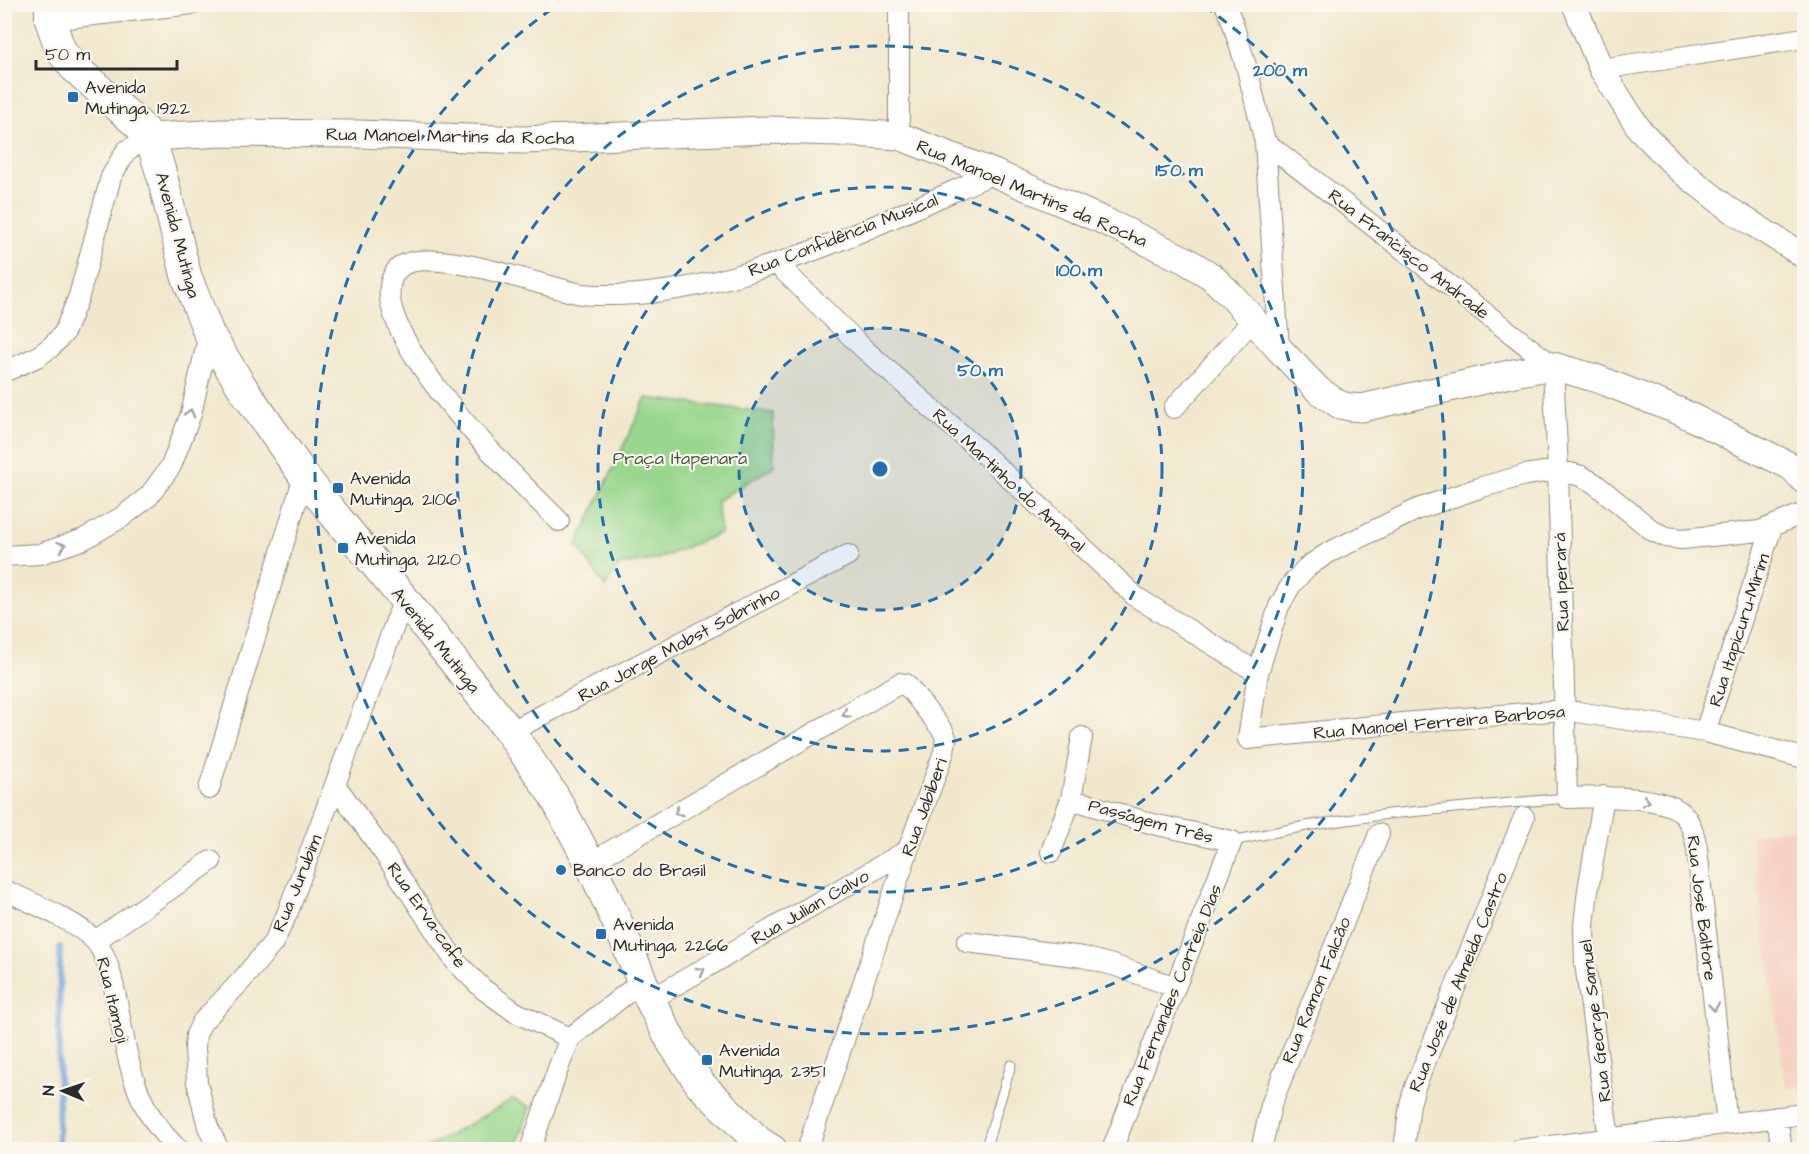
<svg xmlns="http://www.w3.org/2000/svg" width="1809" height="1154" font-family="'Architects Daughter',sans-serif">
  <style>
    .built { fill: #f6d2c4 }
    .green { fill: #98d78d; stroke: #62815c; stroke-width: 1.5 }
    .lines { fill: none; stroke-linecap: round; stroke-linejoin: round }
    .stream { stroke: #709fd9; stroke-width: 6 }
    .service-casing { stroke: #8e897c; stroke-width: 11 }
    .minor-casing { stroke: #8e897c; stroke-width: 22 }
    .tertiary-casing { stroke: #8e897c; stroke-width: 26 }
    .secondary-casing { stroke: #8e897c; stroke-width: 29 }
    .primary-casing { stroke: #8e897c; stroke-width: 32 }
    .service { stroke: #fff; stroke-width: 9 }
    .minor { stroke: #fff; stroke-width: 20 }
    .tertiary { stroke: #fff; stroke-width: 24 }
    .secondary { stroke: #fff; stroke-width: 27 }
    .primary { stroke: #fff; stroke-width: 30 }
    .oneway { stroke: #a0a0a0 }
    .ring { fill: none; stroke: #1f6fb2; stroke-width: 3; stroke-dasharray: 10 8 }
    .poi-dot { fill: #1f6fb2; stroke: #fbf7ec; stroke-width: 2 }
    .labels { text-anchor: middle; stroke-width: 4.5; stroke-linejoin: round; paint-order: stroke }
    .poi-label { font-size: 18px; fill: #2b2b2b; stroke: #fbf7ec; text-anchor: start }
    .street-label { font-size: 18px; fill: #2b2b2b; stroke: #fbf7ec }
    .park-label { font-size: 18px; fill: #465644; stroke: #fbf7ec }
    .centre { fill: #1f6fb2; stroke: #fbf7ec; stroke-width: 3 }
    .ring-label { font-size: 18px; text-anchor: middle; font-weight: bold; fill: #1f6fb2; stroke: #fbf7ec; stroke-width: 4.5; stroke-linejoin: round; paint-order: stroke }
  </style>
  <rect width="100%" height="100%" fill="#fbf7ec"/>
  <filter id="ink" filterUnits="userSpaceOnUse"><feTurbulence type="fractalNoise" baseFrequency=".0167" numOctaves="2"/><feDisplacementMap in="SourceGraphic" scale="12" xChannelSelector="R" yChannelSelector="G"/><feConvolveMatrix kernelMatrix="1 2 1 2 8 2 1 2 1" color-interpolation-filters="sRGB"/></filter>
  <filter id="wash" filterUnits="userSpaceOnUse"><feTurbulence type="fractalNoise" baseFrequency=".008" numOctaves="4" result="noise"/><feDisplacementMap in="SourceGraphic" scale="24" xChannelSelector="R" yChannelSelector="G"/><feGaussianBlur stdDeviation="1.35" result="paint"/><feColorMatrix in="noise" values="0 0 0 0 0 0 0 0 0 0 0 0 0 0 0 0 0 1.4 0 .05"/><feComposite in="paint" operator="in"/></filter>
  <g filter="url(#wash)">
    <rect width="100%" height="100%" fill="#f1e7cc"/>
    <path class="built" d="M 1804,827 L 1804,1086 L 1786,1088 L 1751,834 Z"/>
    <path class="green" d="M 646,398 L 773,413 L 774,466 L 717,501 L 721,533 L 655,560 L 619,565 L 605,587 L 577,545 Z
      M 513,1099 L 530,1107 L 516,1149 L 425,1149 Z"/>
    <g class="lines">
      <path class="stream" d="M 58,1150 L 60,947"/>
    </g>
  </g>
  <g filter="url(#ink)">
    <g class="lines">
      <defs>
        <path id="service" d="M 1232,841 L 1306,826 L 1388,814 L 1567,798
          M 985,1150 L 1011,1065"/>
        <path id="minor" d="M 899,4 L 899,136
          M 1225,4 L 1232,21 L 1247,69 L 1265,142 L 1279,349
          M 50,20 L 192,4
          M 1601,69 L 1804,38
          M 1265,142 L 1553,366 L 1558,470 L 1567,798 C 1594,797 1666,794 1684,815 C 1692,824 1695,837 1697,849 L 1727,1124
          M 777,264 L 864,349 L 986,456 L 1136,597 L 1258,673
          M 4,372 L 37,357 L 51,347 L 64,333 L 79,296 L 111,177 L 126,151 L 150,137
          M 1174,408 L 1253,320
          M 1804,513 L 1760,531 L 1682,539 L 1666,537 L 1653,531 L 1594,483 L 1581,476 L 1558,470 L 1525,475 L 1482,487 L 1418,509 L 1328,553 L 1307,567 L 1291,585 L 1279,606 L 1258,673 L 1248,739 L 1402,723 L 1565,710 L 1705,732 L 1804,758
          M 559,521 C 525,487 347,318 399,268 C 425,243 544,287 577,293 C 589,296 603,295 615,295 C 642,295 668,291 694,286 C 799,264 897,216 994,173
          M 4,556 L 40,554 L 84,539 L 122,517 L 149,496 L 171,466 L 191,414 L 209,334
          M 510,732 L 848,555
          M 1705,732 L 1772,527
          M 336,786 L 384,853 L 455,961 L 483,989 L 515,1012 L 570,1038
          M 209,789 L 304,476
          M 1604,796 L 1588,890 L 1584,925 L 1585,963 L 1609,1139
          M 1071,799 L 1153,824 L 1232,841 L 1112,1150
          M 1051,852 L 1071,799 L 1082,737
          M 590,863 L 900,683 L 906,684 L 943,731 L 946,738 L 944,752 L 908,850 L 807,1150
          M 4,890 C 28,901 80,923 96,942 C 108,957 113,982 117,1002 C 128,1059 133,1108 179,1150
          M 95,941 L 211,861
          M 967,942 L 1083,957 L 1116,966 L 1175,987
          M 650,1000 L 908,850
          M 1777,1117 L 1782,1150
          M 219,1150 L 208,1127 L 197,1082 L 195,1048 L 196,1035 L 202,1022 L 241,981 L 273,943 L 287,914 L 404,599
          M 530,1150 L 559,1066 L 570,1038 L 641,982
          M 1261,1150 L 1271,1105 L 1379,834
          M 1404,1150 L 1410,1104 L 1415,1087 L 1524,817
          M 1519,1150 L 1804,1114"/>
        <path id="tertiary" d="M 1574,4 L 1601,69 L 1640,130 L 1678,169 L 1729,209 L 1804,256"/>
        <path id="secondary" d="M 150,137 L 223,133 L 359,134 L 523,140 L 767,130 L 838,132 L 899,136 L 994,173 L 1104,221 L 1185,260 L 1211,276 L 1232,296 L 1279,349 L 1318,390 L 1340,405 L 1350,407 L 1362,408 L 1514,373 L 1553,366 L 1598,379 L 1681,412 L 1792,467 L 1804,480"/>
        <path id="primary" d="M 50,4 L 50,20 L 61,51 L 74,67 L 142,128 L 150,137 L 162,176 L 186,275 L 209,334 L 242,387 L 304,476 L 333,513 L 404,599 L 510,732 L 554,796 L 590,863 L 618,924 L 650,1000 L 673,1044 L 701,1085 L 759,1142 L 772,1150"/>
      </defs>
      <use href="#service" class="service-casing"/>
      <use href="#minor" class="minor-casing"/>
      <use href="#tertiary" class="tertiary-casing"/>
      <use href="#secondary" class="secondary-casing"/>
      <use href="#primary" class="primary-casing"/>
      <use href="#service" class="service"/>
      <use href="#minor" class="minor"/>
      <use href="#tertiary" class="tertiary"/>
      <use href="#secondary" class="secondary"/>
      <use href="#primary" class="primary"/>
    </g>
    <defs><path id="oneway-chevron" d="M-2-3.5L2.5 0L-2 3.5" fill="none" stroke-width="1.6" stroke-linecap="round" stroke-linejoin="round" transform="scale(1.5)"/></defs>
    <g class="oneway">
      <use href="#oneway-chevron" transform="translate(190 413) rotate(-74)"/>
      <use href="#oneway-chevron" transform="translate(62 546) rotate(-19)"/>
      <use href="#oneway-chevron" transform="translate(846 714) rotate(150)"/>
      <use href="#oneway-chevron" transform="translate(1646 801) rotate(12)"/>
      <use href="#oneway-chevron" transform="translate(678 812) rotate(150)"/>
      <use href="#oneway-chevron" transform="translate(701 971) rotate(-30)"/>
      <use href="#oneway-chevron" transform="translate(1714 1007) rotate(84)"/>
    </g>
  </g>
  <circle cx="880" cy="469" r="141" fill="#1f6fb2" fill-opacity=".12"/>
  <g class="ring">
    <circle cx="880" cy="469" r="141"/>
    <circle cx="880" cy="469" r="282"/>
    <circle cx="880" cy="469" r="423"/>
    <path d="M1204 6A565 565 0 1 1 556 6"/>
  </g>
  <g class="poi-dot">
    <rect x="67" y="91" width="12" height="12" rx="3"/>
    <rect x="332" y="482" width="12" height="12" rx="3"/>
    <rect x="337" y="542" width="12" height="12" rx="3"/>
    <circle cx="561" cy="870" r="6"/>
    <rect x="595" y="928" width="12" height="12" rx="3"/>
    <rect x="701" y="1054" width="12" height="12" rx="3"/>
  </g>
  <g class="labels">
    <g class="poi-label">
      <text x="85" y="93">Avenida<tspan x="85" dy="21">Mutinga, 1922</tspan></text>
      <text x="350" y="484">Avenida<tspan x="350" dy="21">Mutinga, 2106</tspan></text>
      <text x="355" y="544">Avenida<tspan x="355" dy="21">Mutinga, 2120</tspan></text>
      <text x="573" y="876">Banco do Brasil</text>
      <text x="613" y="930">Avenida<tspan x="613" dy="21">Mutinga, 2266</tspan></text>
      <text x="719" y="1056">Avenida<tspan x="719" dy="21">Mutinga, 2351</tspan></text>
    </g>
    <g class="street-label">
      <text transform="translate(450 136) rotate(1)" y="6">Rua Manoel Martins da Rocha</text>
      <text transform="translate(1032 193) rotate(23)" y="6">Rua Manoel Martins da Rocha</text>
      <text transform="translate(178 235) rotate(75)" y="6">Avenida Mutinga</text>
      <text transform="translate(843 235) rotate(-21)" y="6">Rua Confidência Musical</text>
      <text transform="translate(1409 254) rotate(38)" y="6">Rua Francisco Andrade</text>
      <text transform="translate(1009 480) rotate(43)" y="6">Rua Martinho do Amaral</text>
      <text transform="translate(1561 582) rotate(-92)" y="6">Rua Iperará</text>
      <text transform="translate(1739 630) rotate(-72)" y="6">Rua Itapicuru-Mirim</text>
      <text transform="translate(436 640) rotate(51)" y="6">Avenida Mutinga</text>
      <text transform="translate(679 644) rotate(-28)" y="6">Rua Jorge Mobst Sobrinho</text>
      <text transform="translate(1439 722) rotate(-5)" y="6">Rua Manoel Ferreira Barbosa</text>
      <text transform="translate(924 807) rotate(-70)" y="6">Rua Jabiberi</text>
      <text transform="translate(1151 821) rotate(15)" y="6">Passagem Três</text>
      <text transform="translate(297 883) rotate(-68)" y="6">Rua Jurubim</text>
      <text transform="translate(810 907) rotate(-30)" y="6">Rua Julian Calvo</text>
      <text transform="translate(1702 908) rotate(83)" y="6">Rua José Baltore</text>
      <text transform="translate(427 915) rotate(55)" y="6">Rua Erva-cafe</text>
      <text transform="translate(1458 982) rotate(-68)" y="6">Rua José de Almeida Castro</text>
      <text transform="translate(1316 990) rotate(-68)" y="6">Rua Ramon Falcão</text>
      <text transform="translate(1172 995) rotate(-68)" y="6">Rua Fernandes Correia Dias</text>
      <text transform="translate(113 1000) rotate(76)" y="6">Rua Itamoji</text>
      <text transform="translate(1595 1021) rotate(-97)" y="6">Rua George Samuel</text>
    </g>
    <g class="park-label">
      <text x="680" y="464">Praça Itapenara</text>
    </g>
  </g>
  <circle cx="880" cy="469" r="9" class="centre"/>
  <g class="ring-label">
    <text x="1280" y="76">200 m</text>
    <text x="1179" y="176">150 m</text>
    <text x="1079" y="276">100 m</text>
    <text x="980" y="376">50 m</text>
  </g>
  <rect width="1809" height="1154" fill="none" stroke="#fbf7ec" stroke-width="24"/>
  <g transform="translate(63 1091) rotate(272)" stroke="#fbf7ec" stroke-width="4.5" paint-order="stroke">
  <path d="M0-4.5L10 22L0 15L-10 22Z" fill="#2b2b2b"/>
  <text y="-9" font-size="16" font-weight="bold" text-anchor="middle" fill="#2b2b2b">N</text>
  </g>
  <path d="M36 60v9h141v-9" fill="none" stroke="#2b2b2b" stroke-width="3"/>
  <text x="45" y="60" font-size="18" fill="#2b2b2b" stroke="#fbf7ec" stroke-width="4.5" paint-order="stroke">50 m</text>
</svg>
